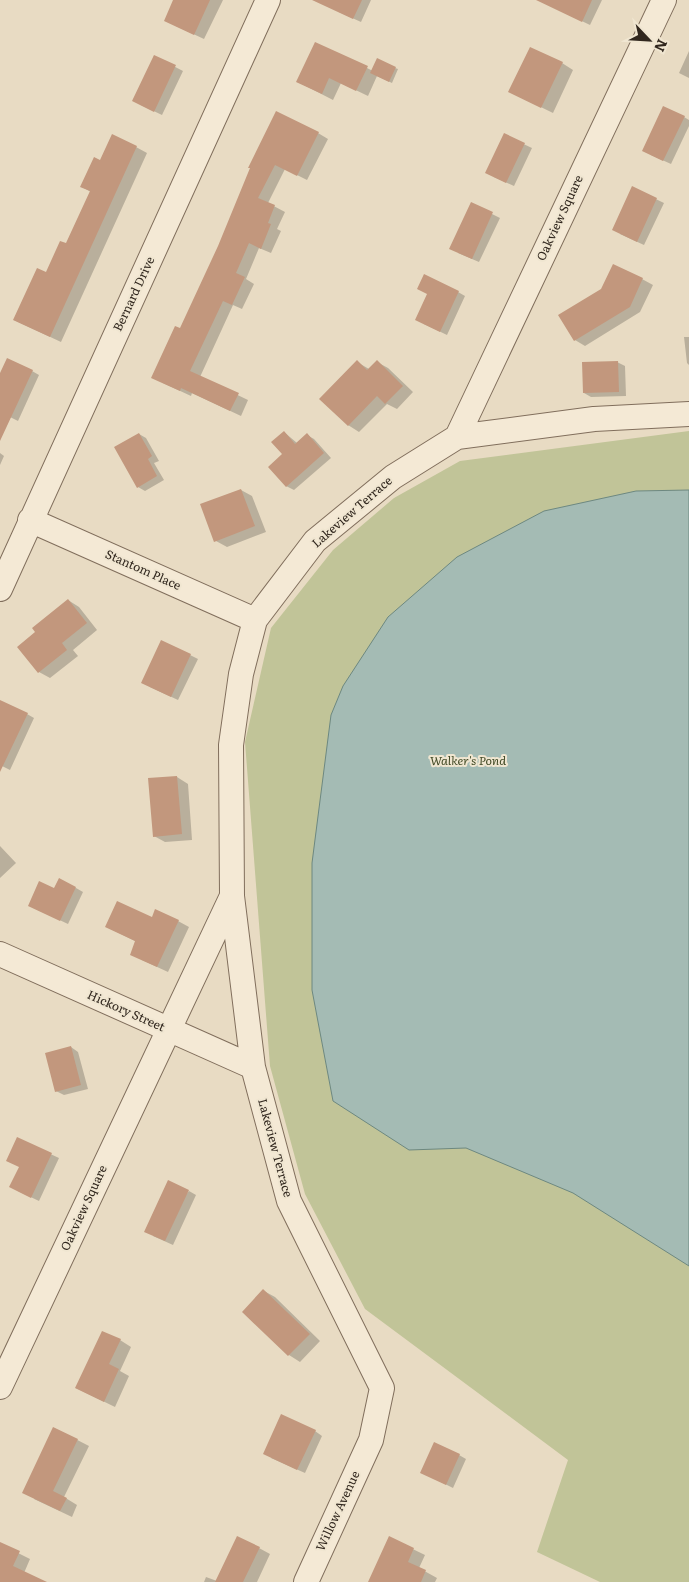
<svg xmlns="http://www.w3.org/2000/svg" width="689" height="1582" font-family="Literata,serif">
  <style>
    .green { fill: #c1c498 }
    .water { fill: #a4bbb4; stroke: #6d8880 }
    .shadow { fill: #0003 }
    .building { fill: #c2977d }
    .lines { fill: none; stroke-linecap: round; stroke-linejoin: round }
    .minor-casing { stroke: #806e5c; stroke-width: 26 }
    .minor { stroke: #f4e9d5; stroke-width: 24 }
    .labels { text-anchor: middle; stroke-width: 4; stroke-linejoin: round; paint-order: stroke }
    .street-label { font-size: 12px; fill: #31271e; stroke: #f0e6d1 }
    .park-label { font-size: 12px; font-style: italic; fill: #434b27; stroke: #f0e6d1 }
  </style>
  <rect width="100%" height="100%" fill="#e8dbc3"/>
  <path class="green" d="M 689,431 L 689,1582 L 600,1582 L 537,1552 L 568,1460 L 365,1309 L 305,1194 L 270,1066 L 245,742 L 271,628 L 333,550 L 394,498 L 460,461 Z"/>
  <path class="water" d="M 689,490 L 689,1266 L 573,1193 L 466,1148 L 409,1150 L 333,1101 L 312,990 L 312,863 L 331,715 L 343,686 L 388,617 L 457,557 L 544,511 L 636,491 Z"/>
  <path class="shadow" d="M 175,0 L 223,0 L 204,39 L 176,26 Z
    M 336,0 L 371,0 L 361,22 L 339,12 Z
    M 563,0 L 602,0 L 590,25 L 565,13 Z
    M 689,51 L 689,78 L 679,73 Z
    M 154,56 L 183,71 L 162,115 L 141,105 Z
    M 562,63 L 573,70 L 553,113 L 510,92 Z
    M 367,68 L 373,71 L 395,68 L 398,69 L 392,83 L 377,76 L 368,96 L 341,83 L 333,100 L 298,82 Z
    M 684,117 L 689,120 L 689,126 L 671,164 L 651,155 Z
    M 318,133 L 328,139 L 307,180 L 285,169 L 268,203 L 285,212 L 277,229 L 281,231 L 271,253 L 259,248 L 246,279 L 254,284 L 242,309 L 233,305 L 200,377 L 248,400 L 241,416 L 192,393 L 191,396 L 163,383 L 180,330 L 219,247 L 251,168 Z
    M 504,135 L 532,148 L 514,186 L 494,177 Z
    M 136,147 L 147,153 L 61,342 L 14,320 L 66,245 L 91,192 L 82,187 L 100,161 Z
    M 633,188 L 664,203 L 644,245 L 620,234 Z
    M 472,204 L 500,218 L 479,262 L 458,253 Z
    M 642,279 L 653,285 L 640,312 L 585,346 L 575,340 Z
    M 458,292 L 465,296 L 447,335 L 424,324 L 429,294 Z
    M 684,337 L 689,337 L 689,365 L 687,363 Z
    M 357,362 L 369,369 L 377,362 L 388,368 L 413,392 L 397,409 L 387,404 L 359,432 L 348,425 Z
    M 617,362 L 625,366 L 626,396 L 591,397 L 584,393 Z
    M 32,371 L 39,375 L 18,421 L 0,412 L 0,376 Z
    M 284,432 L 297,443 L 307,435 L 314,439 L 331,458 L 294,490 L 286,486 Z
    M 139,434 L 146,438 L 159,461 L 154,463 L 164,480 L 145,491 L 138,487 Z
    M 0,453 L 4,456 L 0,465 Z
    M 241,490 L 252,496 L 266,532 L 227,547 L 216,541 Z
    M 68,600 L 79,607 L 97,630 L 73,650 L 78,656 L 50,678 L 39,672 L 37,632 Z
    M 190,655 L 198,659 L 178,700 L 150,687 Z
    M 0,712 L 27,714 L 34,718 L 10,770 L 0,765 Z
    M 177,777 L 188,784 L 192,840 L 165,842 L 154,836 Z
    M 0,846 L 16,863 L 0,878 Z
    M 76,888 L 83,892 L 68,924 L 36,909 L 55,890 Z
    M 152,919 L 178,921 L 189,927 L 168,972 L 142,960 L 137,942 L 107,927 Z
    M 71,1047 L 78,1052 L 88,1089 L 64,1095 L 56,1091 Z
    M 18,1139 L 59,1158 L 39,1201 L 18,1191 L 20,1167 Z
    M 189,1191 L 196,1195 L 173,1245 L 153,1236 Z
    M 264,1291 L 275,1297 L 320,1341 L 300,1362 L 289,1355 L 243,1312 Z
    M 120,1340 L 131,1347 L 120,1371 L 129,1376 L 115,1407 L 76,1388 Z
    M 54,1428 L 89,1446 L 64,1497 L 77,1505 L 72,1517 L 34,1499 Z
    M 315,1431 L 322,1436 L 305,1473 L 271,1458 Z
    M 459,1455 L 466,1459 L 453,1488 L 429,1476 Z
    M 390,1538 L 425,1555 L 419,1568 L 437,1578 L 435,1582 L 372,1582 Z
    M 0,1544 L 30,1559 L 24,1573 L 43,1582 L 0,1582 Z
    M 259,1548 L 270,1554 L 257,1582 L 204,1582 L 206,1577 L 217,1581 Z"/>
  <path class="building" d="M 173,0 L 210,0 L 194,35 L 164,21 Z
    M 312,0 L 362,0 L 353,19 Z
    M 536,0 L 592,0 L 582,22 Z
    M 315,42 L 368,66 L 356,91 L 329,78 L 322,94 L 296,82 Z
    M 530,47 L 563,62 L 541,108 L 508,92 Z
    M 154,55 L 176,65 L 154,112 L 132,101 Z
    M 377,58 L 396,67 L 389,82 L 370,73 Z
    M 663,106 L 685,116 L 663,161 L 642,151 Z
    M 276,111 L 319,132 L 297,176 L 275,165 L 258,198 L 275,205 L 268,223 L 271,224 L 261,249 L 249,243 L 236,273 L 245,277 L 232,305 L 223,301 L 190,371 L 239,393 L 230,411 L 181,388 L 180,391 L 151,378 L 175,326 L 180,328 L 218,246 L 250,168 L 248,168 Z
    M 504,133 L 525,143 L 506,183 L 485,173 Z
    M 112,134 L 137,146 L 50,337 L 13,320 L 37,268 L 46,272 L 60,241 L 66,243 L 90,191 L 80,187 L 94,157 L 100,160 Z
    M 632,186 L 657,198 L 637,242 L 612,230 Z
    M 471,202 L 493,212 L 472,259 L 449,249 Z
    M 613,264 L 643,278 L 630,307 L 574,341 L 558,315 L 601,289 Z
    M 424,274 L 459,291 L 440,332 L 415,320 L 427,294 L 417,289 Z
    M 7,358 L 33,370 L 0,441 L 0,373 Z
    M 357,360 L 367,370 L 377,360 L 403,386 L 385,404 L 377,396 L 348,426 L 319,399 Z
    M 618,361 L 619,392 L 583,393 L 582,362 Z
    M 284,431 L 295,444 L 307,433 L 324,453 L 286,487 L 268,467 L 282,454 L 271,442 Z
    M 139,433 L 152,456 L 148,459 L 157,476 L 137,488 L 114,447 Z
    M 241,489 L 255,526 L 214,542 L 200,504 Z
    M 68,599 L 87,623 L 62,643 L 67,650 L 38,673 L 17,647 L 35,632 L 32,628 Z
    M 161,640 L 191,654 L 171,697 L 141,683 Z
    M 0,700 L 28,713 L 0,772 Z
    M 177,776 L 182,834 L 153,837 L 148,778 Z
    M 59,878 L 76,887 L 60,921 L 28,906 L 39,881 L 54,888 Z
    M 117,901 L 152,917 L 155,909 L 179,920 L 157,967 L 130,955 L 135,941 L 105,927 Z
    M 71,1046 L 81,1085 L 55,1092 L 45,1053 Z
    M 17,1137 L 52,1153 L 31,1198 L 9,1187 L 19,1167 L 6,1161 Z
    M 168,1180 L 189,1190 L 165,1241 L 144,1232 Z
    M 263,1289 L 310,1334 L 288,1356 L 242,1312 Z
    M 102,1331 L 121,1339 L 109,1364 L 119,1369 L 104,1402 L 75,1388 Z
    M 281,1414 L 316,1430 L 297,1470 L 263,1454 Z
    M 53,1427 L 78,1439 L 53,1491 L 67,1498 L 60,1511 L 22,1493 Z
    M 434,1442 L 460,1454 L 446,1485 L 420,1473 Z
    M 237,1536 L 260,1547 L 243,1582 L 215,1582 Z
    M 389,1536 L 414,1548 L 408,1562 L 426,1570 L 421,1582 L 368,1582 Z
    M 0,1542 L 20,1551 L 13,1566 L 47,1582 L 0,1582 Z"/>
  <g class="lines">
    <defs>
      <path id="minor" d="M 457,437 L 664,0
        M 30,520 L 255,620
        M 0,589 L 268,0
        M 0,954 L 253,1067
        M 0,1387 L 232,896
        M 306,1582 L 371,1440 L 382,1388 L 289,1201 L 253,1067 L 232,896 L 231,745 L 241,674 L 255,620 L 315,541 L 393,477 L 457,437 L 594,419 L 689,414"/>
    </defs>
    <use href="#minor" class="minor-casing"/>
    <use href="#minor" class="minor"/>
  </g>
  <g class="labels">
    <g class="street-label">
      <text transform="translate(560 218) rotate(-65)" y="4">Oakview Square</text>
      <text transform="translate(134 294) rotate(-65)" y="4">Bernard Drive</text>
      <text transform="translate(352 512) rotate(-41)" y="4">Lakeview Terrace</text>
      <text transform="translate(143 570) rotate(24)" y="4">Stantom Place</text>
      <text transform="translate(126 1011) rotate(24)" y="4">Hickory Street</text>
      <text transform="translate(275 1148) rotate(75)" y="4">Lakeview Terrace</text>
      <text transform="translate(84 1208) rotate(-65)" y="4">Oakview Square</text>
      <text transform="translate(338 1511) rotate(-65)" y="4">Willow Avenue</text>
    </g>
    <g class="park-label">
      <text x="468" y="765">Walker's Pond</text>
    </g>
  </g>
  <g transform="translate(649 40) rotate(115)" stroke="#f0e6d1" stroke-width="4" paint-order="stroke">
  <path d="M0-4L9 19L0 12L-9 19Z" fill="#31271e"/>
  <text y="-8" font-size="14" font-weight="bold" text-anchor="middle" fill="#31271e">N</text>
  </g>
</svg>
